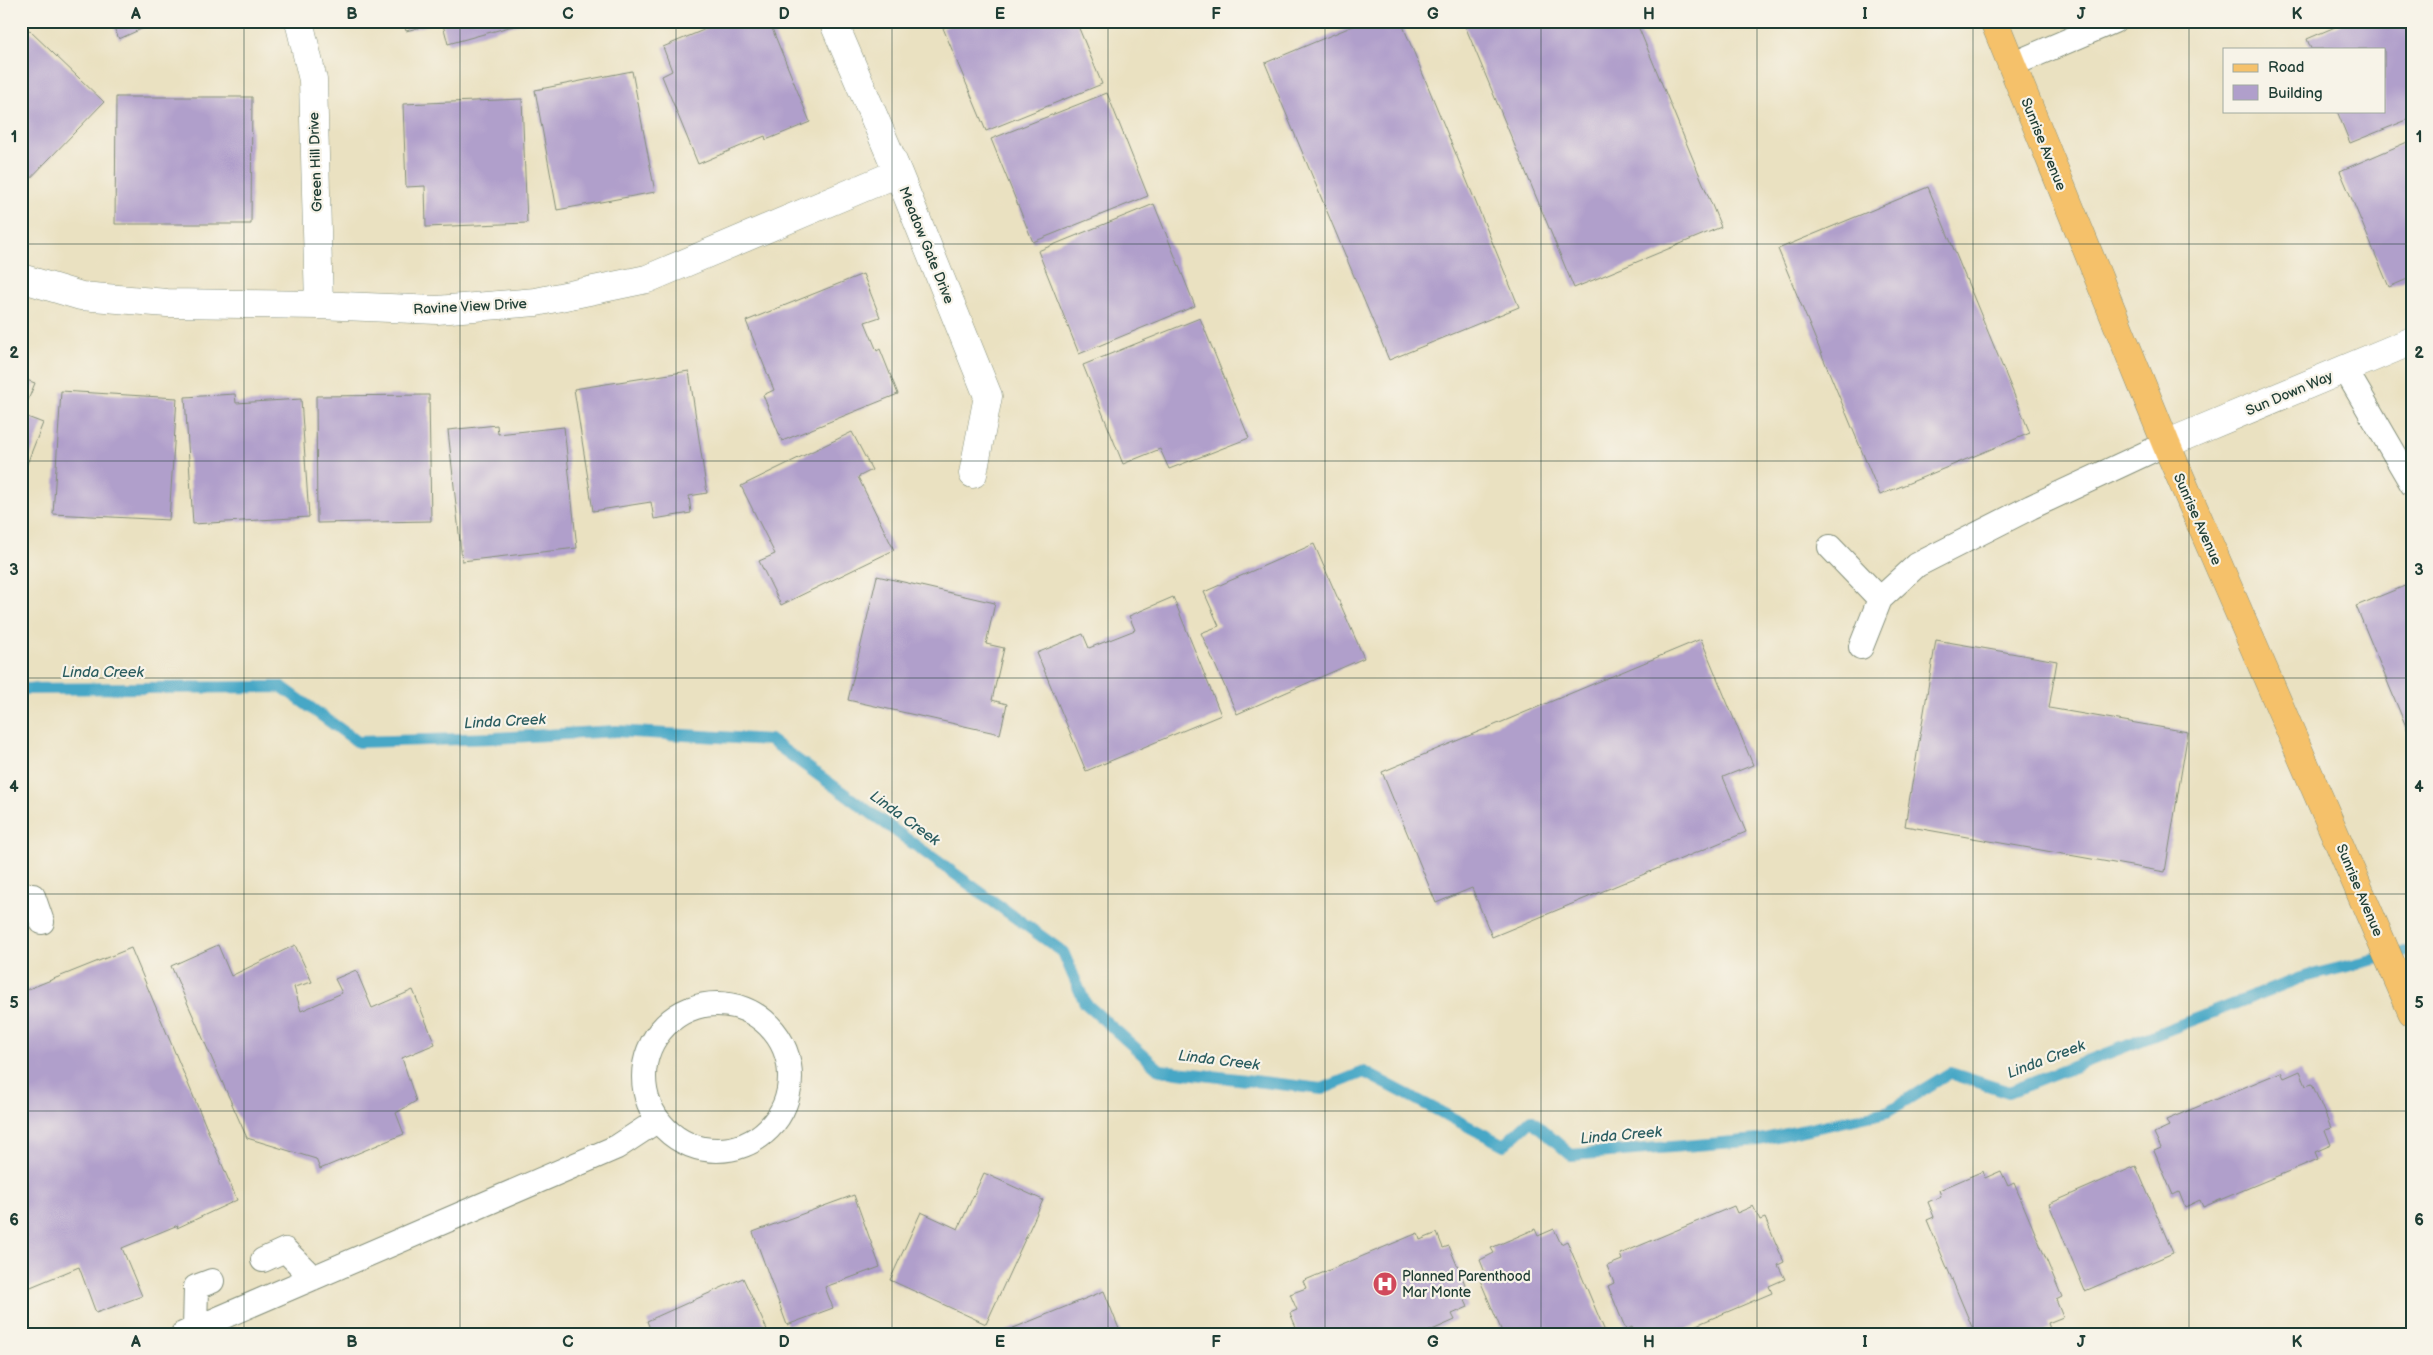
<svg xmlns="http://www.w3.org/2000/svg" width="2433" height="1355" font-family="'Balsamiq Sans',sans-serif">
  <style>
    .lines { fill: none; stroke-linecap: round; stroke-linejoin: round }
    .stream { stroke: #47a7c6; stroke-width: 12 }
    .building { fill: #b09fcb }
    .lane-casing { stroke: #848f7a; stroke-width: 26 }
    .street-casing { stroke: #848f7a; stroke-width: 29 }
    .primary-casing { stroke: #848f7a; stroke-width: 29 }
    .lane { stroke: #fff; stroke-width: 24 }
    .street { stroke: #fff; stroke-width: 28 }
    .primary { stroke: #f5c16b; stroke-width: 28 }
    .grid { fill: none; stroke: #1f3d34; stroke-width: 1; stroke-opacity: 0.55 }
    .labels { text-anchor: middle; stroke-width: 4.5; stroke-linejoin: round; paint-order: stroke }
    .street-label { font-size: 14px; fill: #1f3d34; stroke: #f7f3e8 }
    .poi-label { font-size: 14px; fill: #1f3d34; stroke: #f7f3e8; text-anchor: start }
    .water-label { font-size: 15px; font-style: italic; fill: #2b5d60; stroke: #f7f3e8 }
    .neatline { fill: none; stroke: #1f3d34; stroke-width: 2 }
    .grid-label { font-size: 16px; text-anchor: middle; font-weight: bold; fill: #1f3d34 }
  </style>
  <rect width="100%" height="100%" fill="#f7f3e8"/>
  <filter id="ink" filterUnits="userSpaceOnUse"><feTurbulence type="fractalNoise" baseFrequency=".02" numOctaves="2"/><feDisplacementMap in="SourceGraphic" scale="10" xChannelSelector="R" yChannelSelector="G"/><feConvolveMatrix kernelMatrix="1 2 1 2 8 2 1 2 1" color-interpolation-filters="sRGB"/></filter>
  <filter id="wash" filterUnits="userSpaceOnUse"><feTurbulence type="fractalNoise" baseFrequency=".0096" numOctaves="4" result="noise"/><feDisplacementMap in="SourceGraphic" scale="20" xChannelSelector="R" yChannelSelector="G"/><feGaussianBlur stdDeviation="1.12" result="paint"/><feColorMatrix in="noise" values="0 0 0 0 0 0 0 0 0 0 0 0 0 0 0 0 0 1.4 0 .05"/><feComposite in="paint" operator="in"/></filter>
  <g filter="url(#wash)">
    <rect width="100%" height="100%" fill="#eae1c1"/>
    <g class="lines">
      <path class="stream" d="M 21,689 L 282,687 L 358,742 L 495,738 L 615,731 L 770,740 L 1063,952 L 1085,1003 L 1160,1070 L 1322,1089 L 1364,1072 L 1504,1145 L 1531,1120 L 1571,1155 L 1759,1140 L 1887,1112 L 1950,1073 L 2009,1092 L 2300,978 L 2412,950"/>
    </g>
    <g id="blocks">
      <path class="building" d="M 111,21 L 159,21 L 119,39 Z
        M 403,21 L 440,21 L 440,22 L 406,31 Z
        M 442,21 L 527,21 L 527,22 L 448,44 Z
        M 725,21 L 769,21 L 810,122 L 766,140 L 765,136 L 698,164 L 662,76 L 672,71 L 663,47 Z
        M 960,21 L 1076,21 L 1102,84 L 986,131 L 943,28 Z
        M 1365,21 L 1401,21 L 1519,307 L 1389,360 L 1265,63 Z
        M 1463,21 L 1636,21 L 1721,227 L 1574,288 Z
        M 2349,21 L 2412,21 L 2412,118 L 2350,143 L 2337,111 L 2384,111 L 2384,49 L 2311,49 L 2307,39 Z
        M 28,29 L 104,102 L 21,188 L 21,36 Z
        M 632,71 L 655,192 L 557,210 L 535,90 Z
        M 1107,93 L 1148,196 L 1033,242 L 991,139 Z
        M 116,97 L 252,97 L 251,224 L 115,224 Z
        M 522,99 L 527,223 L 426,227 L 425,186 L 406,187 L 403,104 Z
        M 2412,140 L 2412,277 L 2389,287 L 2340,171 Z
        M 1928,187 L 2030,433 L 1880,495 L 1778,249 Z
        M 1154,204 L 1195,306 L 1079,354 L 1038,251 Z
        M 863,274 L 880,317 L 865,322 L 877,351 L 880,349 L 898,394 L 782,441 L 763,395 L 774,390 L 746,321 Z
        M 1200,318 L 1249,438 L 1169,469 L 1160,449 L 1123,464 L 1083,365 Z
        M 689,371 L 707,493 L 689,496 L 691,513 L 654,519 L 651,502 L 593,511 L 574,389 Z
        M 21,378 L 35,383 L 22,415 L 43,423 L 21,479 Z
        M 61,391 L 177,398 L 169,520 L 53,514 Z
        M 235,394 L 236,403 L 301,399 L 309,517 L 193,524 L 185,397 Z
        M 429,395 L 431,521 L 317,523 L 316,396 Z
        M 497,425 L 498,434 L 564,427 L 577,548 L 462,561 L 448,430 Z
        M 852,432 L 872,470 L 858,477 L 894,550 L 781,605 L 759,561 L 775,554 L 741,486 Z
        M 1314,544 L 1364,658 L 1237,714 L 1201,633 L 1219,626 L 1204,592 Z
        M 877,576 L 995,603 L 986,644 L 1004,648 L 992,700 L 1007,704 L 1000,734 L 848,700 Z
        M 2412,583 L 2412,741 L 2356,606 Z
        M 1173,597 L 1221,715 L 1086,771 L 1037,653 L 1083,634 L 1089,648 L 1135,630 L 1129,616 Z
        M 1701,639 L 1753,765 L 1723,777 L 1746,832 L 1492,937 L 1472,888 L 1436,903 L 1382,772 Z
        M 1936,640 L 2057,661 L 2049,708 L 2188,732 L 2165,872 L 1905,826 Z
        M 218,945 L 231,976 L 295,945 L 312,982 L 294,987 L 301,1011 L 342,993 L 335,979 L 356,970 L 372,1008 L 413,990 L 435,1044 L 402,1058 L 416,1101 L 396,1113 L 404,1134 L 320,1169 L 316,1159 L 247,1138 L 171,966 Z
        M 131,948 L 237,1200 L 177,1228 L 178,1225 L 122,1248 L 142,1296 L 96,1313 L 79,1267 L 21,1291 L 21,992 Z
        M 2300,1071 L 2306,1086 L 2312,1084 L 2331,1128 L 2325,1130 L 2331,1145 L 2315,1152 L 2318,1159 L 2203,1207 L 2200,1200 L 2185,1207 L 2179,1192 L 2173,1195 L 2154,1151 L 2161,1148 L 2154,1133 L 2169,1126 L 2166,1120 L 2281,1072 L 2284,1078 Z
        M 2136,1166 L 2173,1253 L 2085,1291 L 2049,1204 Z
        M 1983,1171 L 1985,1178 L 2001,1171 L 2008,1186 L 2014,1183 L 2062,1297 L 2056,1300 L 2063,1317 L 2048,1323 L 2050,1329 L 2039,1334 L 1975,1334 L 1927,1220 L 1934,1217 L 1928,1202 L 1941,1196 L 1939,1190 Z
        M 984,1173 L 1043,1200 L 986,1324 L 890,1280 L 921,1212 L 958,1229 Z
        M 854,1195 L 880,1267 L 825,1287 L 833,1308 L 787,1325 L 753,1232 Z
        M 1734,1206 L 1737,1213 L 1753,1206 L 1760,1220 L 1765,1218 L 1784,1262 L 1778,1265 L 1785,1279 L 1769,1286 L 1772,1293 L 1675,1334 L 1635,1334 L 1632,1327 L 1626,1330 L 1608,1286 L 1614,1283 L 1607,1266 L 1622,1260 L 1620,1254 Z
        M 1535,1229 L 1538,1236 L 1554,1229 L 1561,1244 L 1567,1241 L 1606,1334 L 1503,1334 L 1479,1278 L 1486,1275 L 1480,1260 L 1494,1253 L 1491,1248 Z
        M 1418,1233 L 1420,1240 L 1437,1233 L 1443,1248 L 1449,1246 L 1467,1289 L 1461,1292 L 1468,1307 L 1452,1314 L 1455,1320 L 1423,1334 L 1299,1334 L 1290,1313 L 1297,1310 L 1290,1294 L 1306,1288 L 1303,1281 Z
        M 743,1278 L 769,1334 L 652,1334 L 647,1321 Z
        M 1104,1291 L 1121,1334 L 999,1334 Z"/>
    </g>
  </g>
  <g filter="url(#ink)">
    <use href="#blocks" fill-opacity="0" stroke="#848f7a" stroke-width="1"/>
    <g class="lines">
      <defs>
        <path id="lane" d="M 2011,65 L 2114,21
          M 2345,369 L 2412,484
          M 1830,547 L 1880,599
          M 1861,647 L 1880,599 L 1917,565 L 2031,507 L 2166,444
          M 21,896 L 33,896 L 42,922
          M644 1077a73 73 0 1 1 146 0a73 73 0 1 1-146 0Z
          M 263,1260 L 285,1250 L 313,1278
          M 195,1329 L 196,1287 L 212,1281
          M 183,1334 L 617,1147 L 658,1120"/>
        <path id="street" d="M 299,21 L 313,80 L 319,305
          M 833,21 L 898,173 L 988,396 L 973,474
          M 21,278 L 81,296 L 167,303 L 319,305 L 437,310 L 536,302 L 647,279 L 898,173
          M 2166,444 L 2412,341"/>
        <path id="primary" d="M 1994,21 L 2166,444 L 2412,1012"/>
      </defs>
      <use href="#lane" class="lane-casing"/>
      <use href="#street" class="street-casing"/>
      <use href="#primary" class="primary-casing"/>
      <use href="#lane" class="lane"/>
      <use href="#street" class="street"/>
      <use href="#primary" class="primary"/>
    </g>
  </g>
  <path class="grid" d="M 244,21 L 244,1334M 460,21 L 460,1334M 676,21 L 676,1334M 892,21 L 892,1334M 1108,21 L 1108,1334M 1325,21 L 1325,1334M 1541,21 L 1541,1334M 1757,21 L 1757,1334M 1973,21 L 1973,1334M 2189,21 L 2189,1334M 21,244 L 2412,244M 21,461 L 2412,461M 21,678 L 2412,678M 21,894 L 2412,894M 21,1111 L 2412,1111"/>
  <defs>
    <symbol id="hospital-disc" viewBox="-11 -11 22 22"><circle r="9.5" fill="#d1495b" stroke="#f7f3e8"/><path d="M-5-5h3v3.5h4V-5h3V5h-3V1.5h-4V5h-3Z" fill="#fff"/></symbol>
  </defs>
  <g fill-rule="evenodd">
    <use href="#hospital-disc" x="1371" y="1270" width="28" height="28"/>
  </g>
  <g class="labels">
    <g class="street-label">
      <text transform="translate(2044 144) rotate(68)" y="5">Sunrise Avenue</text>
      <text transform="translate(315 162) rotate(-92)" y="5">Green Hill Drive</text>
      <text transform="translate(927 245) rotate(68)" y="5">Meadow Gate Drive</text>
      <text transform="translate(470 306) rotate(-3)" y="5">Ravine View Drive</text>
      <text transform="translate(2289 393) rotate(-23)" y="5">Sun Down Way</text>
      <text transform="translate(2198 519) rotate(66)" y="5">Sunrise Avenue</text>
      <text transform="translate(2360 890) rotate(67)" y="5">Sunrise Avenue</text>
    </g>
    <g class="poi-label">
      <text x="1402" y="1281">Planned Parenthood<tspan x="1402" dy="16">Mar Monte</tspan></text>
    </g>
    <g class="water-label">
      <text x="103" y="677">Linda Creek</text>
      <text transform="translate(505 721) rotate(-3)" y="5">Linda Creek</text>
      <text transform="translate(905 818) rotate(36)" y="5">Linda Creek</text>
      <text transform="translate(2046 1059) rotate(-21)" y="5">Linda Creek</text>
      <text transform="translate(1219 1060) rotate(7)" y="5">Linda Creek</text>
      <text transform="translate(1621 1135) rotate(-5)" y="5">Linda Creek</text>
    </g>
  </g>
  <rect width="2433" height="1355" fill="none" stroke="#f7f3e8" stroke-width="55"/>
  <rect x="2223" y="48" width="162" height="65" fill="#f7f3e8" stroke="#a1aaa0"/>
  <rect x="2233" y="64" width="25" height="8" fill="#f5c16b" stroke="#a1aaa0"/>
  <text x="2268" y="72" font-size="15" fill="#1f3d34">Road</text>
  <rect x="2233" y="85" width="25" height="15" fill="#b09fcb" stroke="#a1aaa0"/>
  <text x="2268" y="98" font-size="15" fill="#1f3d34">Building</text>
  <rect x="28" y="28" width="2378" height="1300" class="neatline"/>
  <g class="grid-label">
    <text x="136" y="19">A</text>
    <text x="352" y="19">B</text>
    <text x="568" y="19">C</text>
    <text x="784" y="19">D</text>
    <text x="1000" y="19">E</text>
    <text x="1216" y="19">F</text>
    <text x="1433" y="19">G</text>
    <text x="1649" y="19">H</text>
    <text x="1865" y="19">I</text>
    <text x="2081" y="19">J</text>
    <text x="2297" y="19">K</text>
    <text x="14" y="142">1</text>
    <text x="2419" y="142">1</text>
    <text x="14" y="358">2</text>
    <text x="2419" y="358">2</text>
    <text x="14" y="575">3</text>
    <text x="2419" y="575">3</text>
    <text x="14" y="792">4</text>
    <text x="2419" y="792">4</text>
    <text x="14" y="1008">5</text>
    <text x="2419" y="1008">5</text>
    <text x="14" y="1225">6</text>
    <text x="2419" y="1225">6</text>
    <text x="136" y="1347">A</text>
    <text x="352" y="1347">B</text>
    <text x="568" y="1347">C</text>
    <text x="784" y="1347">D</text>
    <text x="1000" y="1347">E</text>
    <text x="1216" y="1347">F</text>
    <text x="1433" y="1347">G</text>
    <text x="1649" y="1347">H</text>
    <text x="1865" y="1347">I</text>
    <text x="2081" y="1347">J</text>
    <text x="2297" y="1347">K</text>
  </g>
</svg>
